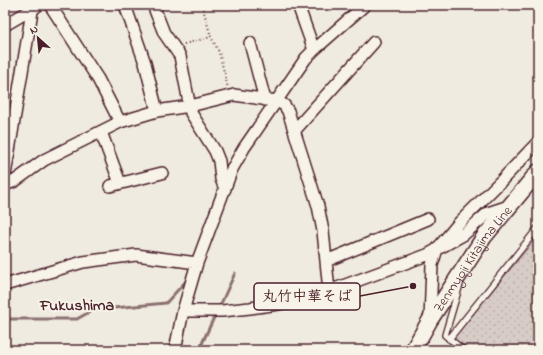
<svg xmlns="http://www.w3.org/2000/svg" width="543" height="355" font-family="'Indie Flower','Klee One',sans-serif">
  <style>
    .park { fill: url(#park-dots); stroke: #917678 }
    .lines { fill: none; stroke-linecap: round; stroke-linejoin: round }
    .stream { stroke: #8b6f72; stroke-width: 3 }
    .service-casing { stroke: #4a1f2b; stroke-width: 8 }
    .minor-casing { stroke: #4a1f2b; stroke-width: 14 }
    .secondary-casing { stroke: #4a1f2b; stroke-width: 18 }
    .path { stroke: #4a1f2b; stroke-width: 2; stroke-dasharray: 1 3; stroke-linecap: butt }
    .service { stroke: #f7f3e8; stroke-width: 5.5 }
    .minor { stroke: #f7f3e8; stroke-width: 11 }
    .secondary { stroke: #f7f3e8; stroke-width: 15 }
    .labels { text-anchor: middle; stroke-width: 4; stroke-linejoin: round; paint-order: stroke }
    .street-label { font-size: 14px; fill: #4a1f2b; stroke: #f7f3e8 }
    .quarter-label { font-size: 16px; font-weight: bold; fill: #4a1f2b; stroke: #f7f3e8 }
    .leader { fill: none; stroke: #4a1f2b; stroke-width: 1.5 }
    .callout-dot { fill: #4a1f2b; stroke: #f7f3e8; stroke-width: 1.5 }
    .callout { fill: #f7f3e8; stroke: #4a1f2b; stroke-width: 1.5 }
    .callout-label { font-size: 15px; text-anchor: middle; font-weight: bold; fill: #4a1f2b }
  </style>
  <defs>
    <pattern id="park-dots" width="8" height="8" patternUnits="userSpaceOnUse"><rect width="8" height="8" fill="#d8cdc6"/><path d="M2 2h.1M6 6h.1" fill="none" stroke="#bbb0aa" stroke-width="1.8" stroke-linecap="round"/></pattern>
  </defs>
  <rect width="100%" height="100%" fill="#f0ebe0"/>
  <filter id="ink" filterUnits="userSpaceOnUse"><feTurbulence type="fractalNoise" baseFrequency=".025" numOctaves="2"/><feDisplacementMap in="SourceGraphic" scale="8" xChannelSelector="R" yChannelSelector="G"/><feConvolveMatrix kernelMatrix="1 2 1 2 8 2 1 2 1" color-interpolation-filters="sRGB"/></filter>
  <g filter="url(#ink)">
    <path class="park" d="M 538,236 L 538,350 L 468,350 L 453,338 Z"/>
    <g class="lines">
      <path class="stream" d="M 219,308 L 235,273
        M 5,319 L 77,319 L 93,310 L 166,303 L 186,281 L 188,275
        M 199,350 L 216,313"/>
      <defs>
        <path id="service" d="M 460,284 L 445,335 L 463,350
          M 449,339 L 538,228"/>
        <path id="minor" d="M 50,5 L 98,79 L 120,122
          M 125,5 L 145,63 L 157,111
          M 153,5 L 164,33 L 180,56 L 191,113 L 215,151 L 219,161 L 221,179 L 225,189
          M 298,5 L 314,50
          M 5,25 L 36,7
          M 250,43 L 265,100
          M 295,130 L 374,42
          M 101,132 L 120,183
          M 5,175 L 33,5
          M 5,185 L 15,181 L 44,160 L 120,122 L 157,111 L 190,106 L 234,95 L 277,101 L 284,105 L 288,111 L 318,206 L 323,231 L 329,291
          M 110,186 L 162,173
          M 326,261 L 428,219
          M 5,285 L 83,262 L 136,255 L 197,263
          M 183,311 L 197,263 L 232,169 L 244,148 L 306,58 L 314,50 L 365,5
          M 430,320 L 432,265 L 437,249 L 459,223 L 501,181 L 538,142
          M 175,350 L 183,311 L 222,311 L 250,308 L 279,304 L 329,291 L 427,255 L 463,235 L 488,213 L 509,206"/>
        <g id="secondary">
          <path id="s1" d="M 413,350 L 430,320 L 484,237 L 538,172"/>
        </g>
      </defs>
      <use href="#service" class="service-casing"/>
      <use href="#minor" class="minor-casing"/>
      <use href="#secondary" class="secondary-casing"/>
      <path class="path" d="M 202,5 L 211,37 L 219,52 L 228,88
        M 184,44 L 211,37"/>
      <use href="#service" class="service"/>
      <use href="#minor" class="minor"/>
      <use href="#secondary" class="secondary"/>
    </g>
  </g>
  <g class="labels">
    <g class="street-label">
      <text dy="5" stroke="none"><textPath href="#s1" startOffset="109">Zenmyoji Kitajima Line</textPath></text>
    </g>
    <g class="quarter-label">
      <text x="77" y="310">Fukushima</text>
    </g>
  </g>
  <path class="leader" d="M413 286L360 296"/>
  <circle class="callout-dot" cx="413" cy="286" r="4"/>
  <rect class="callout" x="254" y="283" width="106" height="27" rx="4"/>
  <g class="callout-label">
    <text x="307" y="301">丸竹中華そば</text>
  </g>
  <rect width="543" height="355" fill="none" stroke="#f7f3e8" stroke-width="20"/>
  <rect x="10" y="10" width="523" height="335" fill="none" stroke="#4a1f2b" stroke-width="1.5" filter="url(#ink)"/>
  <g transform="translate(38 38) rotate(333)" stroke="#f7f3e8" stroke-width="3" paint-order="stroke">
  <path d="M0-3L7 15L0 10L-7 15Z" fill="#4a1f2b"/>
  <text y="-6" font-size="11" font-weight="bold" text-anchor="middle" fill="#4a1f2b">N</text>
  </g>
</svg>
